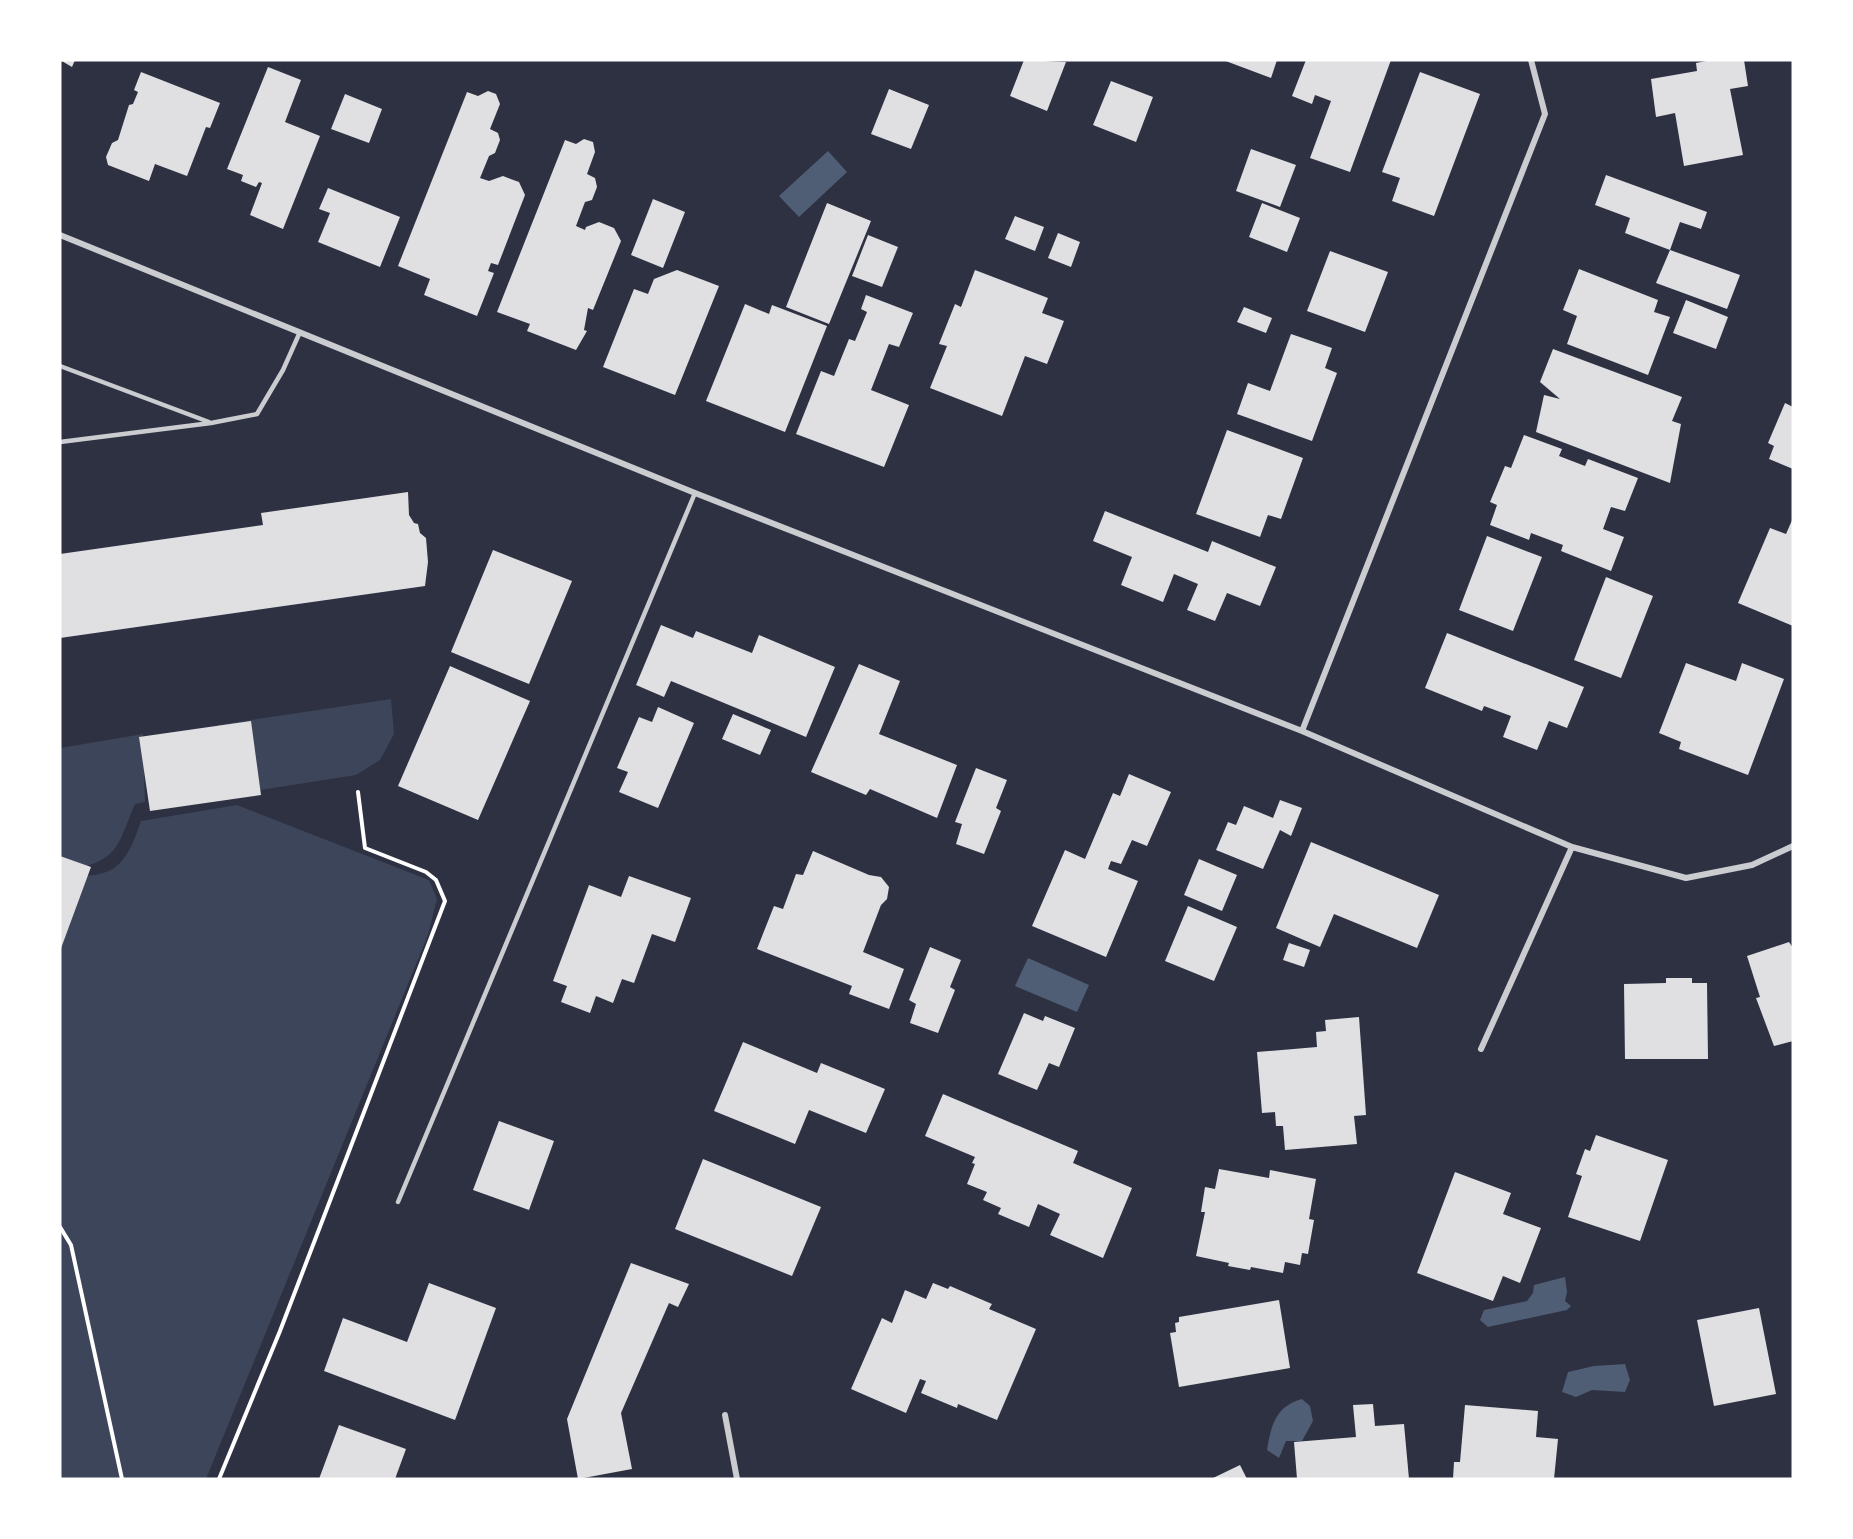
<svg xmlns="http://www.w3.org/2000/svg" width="1853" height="1539" font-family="Jost,sans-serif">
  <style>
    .green { fill: #3c4559 }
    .water { fill: #4f5d75 }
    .building { fill: #e0e0e3 }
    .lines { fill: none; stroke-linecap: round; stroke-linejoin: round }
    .path { stroke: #fff; stroke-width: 4 }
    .service { stroke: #caccd0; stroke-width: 4.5 }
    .minor { stroke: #caccd0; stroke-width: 6 }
  </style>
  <rect width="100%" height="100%" fill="#2d3142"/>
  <path class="green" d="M 391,699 L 394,734 L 380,760 L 356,775 L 241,793 L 227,782 L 218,725 Z
    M 143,734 L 145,802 L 135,804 C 117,846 120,859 72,870 L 60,863 L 60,748 Z
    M 237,805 L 429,880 L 437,899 L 428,935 L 206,1479 L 60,1479 L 60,923 L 77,876 C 120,877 128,858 141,821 Z"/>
  <path class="water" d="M 828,151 L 847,172 L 799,217 L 779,196 Z
    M 1028,958 L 1089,985 L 1077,1012 L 1015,986 Z
    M 1565,1277 L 1567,1292 L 1565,1301 L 1571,1306 L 1567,1310 L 1488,1327 L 1480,1320 L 1484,1310 L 1527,1301 L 1533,1293 L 1534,1285 Z
    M 1625,1364 L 1630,1380 L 1625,1392 L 1592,1390 L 1576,1397 L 1562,1392 L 1568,1372 L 1594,1366 Z
    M 1302,1399 L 1310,1406 L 1313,1421 L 1302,1441 L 1286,1441 L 1279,1458 L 1267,1450 C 1271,1425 1276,1406 1302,1399 Z"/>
  <path class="building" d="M 60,60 L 75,60 L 72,67 Z
    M 1024,60 L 1066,62 L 1047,111 L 1010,96 Z
    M 1223,60 L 1277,60 L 1271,78 Z
    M 1306,60 L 1391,60 L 1350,172 L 1310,158 L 1331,101 L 1315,95 L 1312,104 L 1292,96 Z
    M 1711,60 L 1744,60 L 1748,86 L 1730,89 L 1743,155 L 1684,166 L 1675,113 L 1656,117 L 1651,79 L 1697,71 L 1696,63 Z
    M 268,67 L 301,80 L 285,122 L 320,136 L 283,229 L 250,215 L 262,183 L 259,182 L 256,187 L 241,181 L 243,175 L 227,169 Z
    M 141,72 L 220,103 L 210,128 L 206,127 L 187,176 L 155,164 L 149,181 L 108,165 L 106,157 L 112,143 L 118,140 L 129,105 L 133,104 L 138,92 L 134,90 Z
    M 1420,72 L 1480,94 L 1434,216 L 1392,201 L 1400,178 L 1382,172 Z
    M 1111,81 L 1153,97 L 1136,142 L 1093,125 Z
    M 889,89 L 929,105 L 911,149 L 871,134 Z
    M 488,91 L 496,94 L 500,104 L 490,129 L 498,133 L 500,140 L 495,153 L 489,156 L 480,178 L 489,181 L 503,176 L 519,182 L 525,195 L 498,265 L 491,263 L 488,271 L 494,273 L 477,316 L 424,295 L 430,279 L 398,266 L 467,92 L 478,96 Z
    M 345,94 L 382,109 L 369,143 L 331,129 Z
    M 584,139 L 593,142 L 595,152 L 587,174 L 595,178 L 597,187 L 592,200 L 585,202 L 576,226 L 585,230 L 586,227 L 599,222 L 614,228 L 621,241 L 593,310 L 588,308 L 584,330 L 587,331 L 576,350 L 527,331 L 530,324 L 497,312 L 565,140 L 576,144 Z
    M 1251,149 L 1296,165 L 1280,207 L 1236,191 Z
    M 1606,175 L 1707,212 L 1701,229 L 1680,222 L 1670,250 L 1625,233 L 1630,218 L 1595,205 Z
    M 328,188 L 400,217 L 380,267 L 318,242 L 330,213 L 319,209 Z
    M 653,199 L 685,212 L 663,268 L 631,255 Z
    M 827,203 L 871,221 L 829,324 L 786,307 Z
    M 1262,203 L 1300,218 L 1287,252 L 1249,237 Z
    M 1015,216 L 1044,227 L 1035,251 L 1005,239 Z
    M 1058,233 L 1080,242 L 1071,267 L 1048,258 Z
    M 868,235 L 898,247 L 882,287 L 852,276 Z
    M 1670,250 L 1740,275 L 1727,309 L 1656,283 Z
    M 1330,251 L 1388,272 L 1365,332 L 1307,311 Z
    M 1579,269 L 1658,300 L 1654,312 L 1670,317 L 1648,375 L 1567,344 L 1577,316 L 1563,310 Z
    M 677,270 L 719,286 L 675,395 L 603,367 L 634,289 L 648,294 L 654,279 Z
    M 975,270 L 1048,298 L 1042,313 L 1064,321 L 1047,364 L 1025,356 L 1002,416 L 930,388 L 947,346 L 939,344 L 955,304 L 961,307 Z
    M 866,295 L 913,313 L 899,347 L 889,344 L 871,390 L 909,405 L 884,467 L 796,434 L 821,371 L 834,376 L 849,339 L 855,341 L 867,312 L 861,309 Z
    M 1686,300 L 1728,317 L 1716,349 L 1673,333 Z
    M 745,304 L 769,314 L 772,305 L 827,326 L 785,432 L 706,401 Z
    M 1244,307 L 1272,318 L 1266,333 L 1237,322 Z
    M 1291,334 L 1332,348 L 1325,368 L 1337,373 L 1312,441 L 1237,414 L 1248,383 L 1270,391 Z
    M 1553,349 L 1682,397 L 1672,421 L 1681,424 L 1670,483 L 1536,432 L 1544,395 L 1560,399 L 1540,382 Z
    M 1785,403 L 1793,407 L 1793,469 L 1769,459 L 1774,446 L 1768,443 Z
    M 1227,430 L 1303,458 L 1281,519 L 1268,515 L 1260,537 L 1196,514 Z
    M 1524,435 L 1562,449 L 1559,456 L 1585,466 L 1588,459 L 1638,478 L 1625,511 L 1611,507 L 1603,529 L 1624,537 L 1611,571 L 1561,551 L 1563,545 L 1531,533 L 1529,540 L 1490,525 L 1497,505 L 1490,502 L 1505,466 L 1511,468 Z
    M 408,492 L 409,515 L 414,523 L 418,524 L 420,533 L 426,538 L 428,562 L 425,586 L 60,638 L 60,554 L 263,525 L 261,513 Z
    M 1105,511 L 1208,552 L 1212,541 L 1276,567 L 1260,606 L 1227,593 L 1215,621 L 1187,610 L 1198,584 L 1174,574 L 1163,602 L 1121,585 L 1132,557 L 1093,541 Z
    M 1793,518 L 1793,626 L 1738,603 L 1770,528 L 1786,534 Z
    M 1487,536 L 1542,557 L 1513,631 L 1459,610 Z
    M 493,550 L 572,581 L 529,684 L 451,652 Z
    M 1606,577 L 1653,596 L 1621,678 L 1574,660 Z
    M 661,625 L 693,638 L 696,631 L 752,653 L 759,635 L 835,667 L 806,737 L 671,681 L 664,697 L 636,685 Z
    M 1447,633 L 1584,687 L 1567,728 L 1549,721 L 1537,750 L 1503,737 L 1511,716 L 1484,706 L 1482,711 L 1425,688 Z
    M 1686,663 L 1736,681 L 1742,663 L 1784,679 L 1748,775 L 1679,749 L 1681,742 L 1659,733 Z
    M 859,664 L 900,681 L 879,734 L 957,765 L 937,818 L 870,789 L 866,795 L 811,772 Z
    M 450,666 L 530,701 L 478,820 L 398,786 Z
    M 658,707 L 694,723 L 658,808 L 619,792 L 628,772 L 617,768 L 639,717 L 652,722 Z
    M 733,714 L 771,730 L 760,755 L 722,739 Z
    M 251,721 L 261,795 L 150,811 L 139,737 Z
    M 976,768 L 1007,780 L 996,808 L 1001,811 L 984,854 L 956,844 L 962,824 L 955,822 Z
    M 1129,774 L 1171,792 L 1147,846 L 1132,840 L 1121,864 L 1111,861 L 1108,869 L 1138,881 L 1106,957 L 1032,926 L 1065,850 L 1085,859 L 1113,793 L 1120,796 Z
    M 1280,800 L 1302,808 L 1291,836 L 1280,830 L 1263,869 L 1216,850 L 1228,822 L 1236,825 L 1244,806 L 1273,818 Z
    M 1311,842 L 1439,895 L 1417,948 L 1334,914 L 1320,947 L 1276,928 Z
    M 813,851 L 869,875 L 881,877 L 889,887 L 887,899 L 881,905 L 863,952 L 904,969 L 889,1009 L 849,994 L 852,986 L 757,949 L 774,906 L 783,909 L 796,874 L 803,875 Z
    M 60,856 L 91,867 L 60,951 Z
    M 1199,859 L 1237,875 L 1222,911 L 1184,895 Z
    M 629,876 L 691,898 L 675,942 L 652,934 L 634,983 L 622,979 L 613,1003 L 596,996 L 590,1013 L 561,1002 L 567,986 L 553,981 L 589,885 L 621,897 Z
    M 1188,906 L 1237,927 L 1214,981 L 1165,961 Z
    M 1789,942 L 1793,948 L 1793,1041 L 1774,1046 L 1756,998 L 1760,997 L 1747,956 Z
    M 1289,943 L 1310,950 L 1304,967 L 1283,960 Z
    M 930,947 L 961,960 L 950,987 L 955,990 L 938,1033 L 910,1023 L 916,1004 L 909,1000 Z
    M 1666,978 L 1692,978 L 1692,983 L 1707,983 L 1708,1059 L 1625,1059 L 1624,984 L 1666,983 Z
    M 1024,1013 L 1043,1021 L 1045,1016 L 1075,1028 L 1059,1067 L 1049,1063 L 1037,1090 L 998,1074 Z
    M 1359,1017 L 1366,1115 L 1354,1116 L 1357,1144 L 1285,1150 L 1283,1126 L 1276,1126 L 1275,1112 L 1262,1113 L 1257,1052 L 1317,1047 L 1316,1032 L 1326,1031 L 1325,1020 Z
    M 743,1042 L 817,1073 L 821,1063 L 885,1089 L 866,1133 L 809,1110 L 795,1144 L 714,1111 Z
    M 943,1094 L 1078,1151 L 1073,1163 L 1132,1188 L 1103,1258 L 1050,1235 L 1060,1214 L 1038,1204 L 1029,1227 L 998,1214 L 1001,1208 L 983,1200 L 987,1192 L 967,1184 L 975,1164 L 972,1163 L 975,1157 L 925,1136 Z
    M 499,1121 L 554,1141 L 529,1210 L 473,1190 Z
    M 1596,1135 L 1668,1160 L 1640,1241 L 1568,1217 L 1582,1176 L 1576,1174 L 1585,1149 L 1590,1151 Z
    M 703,1159 L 821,1207 L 792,1276 L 675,1229 Z
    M 1219,1169 L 1269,1178 L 1270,1170 L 1316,1179 L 1309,1219 L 1314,1220 L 1308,1254 L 1302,1253 L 1300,1265 L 1285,1262 L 1283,1273 L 1251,1267 L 1250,1270 L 1228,1266 L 1229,1263 L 1196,1256 L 1205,1212 L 1201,1212 L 1205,1187 L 1215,1189 Z
    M 1455,1172 L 1511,1193 L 1503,1214 L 1541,1228 L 1520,1283 L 1503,1276 L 1493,1301 L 1417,1273 Z
    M 631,1263 L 689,1284 L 678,1307 L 669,1303 L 621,1413 L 632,1469 L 578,1479 L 567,1419 Z
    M 429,1283 L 496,1308 L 455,1420 L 324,1371 L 343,1318 L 407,1342 Z
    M 933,1283 L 948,1289 L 950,1286 L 992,1304 L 989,1309 L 1036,1329 L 997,1420 L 958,1404 L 957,1408 L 921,1393 L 926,1381 L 920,1379 L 906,1413 L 851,1389 L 882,1318 L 892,1323 L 905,1290 L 926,1299 Z
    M 1279,1300 L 1290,1368 L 1179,1387 L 1170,1333 L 1176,1332 L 1175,1323 L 1179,1322 L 1179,1317 Z
    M 1759,1308 L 1776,1394 L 1714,1406 L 1697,1320 Z
    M 1373,1404 L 1375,1426 L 1404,1424 L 1409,1479 L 1297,1479 L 1294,1442 L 1356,1437 L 1353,1405 Z
    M 1465,1405 L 1538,1411 L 1536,1437 L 1558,1439 L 1554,1479 L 1453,1479 L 1454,1462 L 1460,1462 Z
    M 339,1425 L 406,1449 L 395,1479 L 319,1479 Z
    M 1240,1465 L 1247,1479 L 1211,1479 Z"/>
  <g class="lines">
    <path class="path" d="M 60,1227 L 71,1245 L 122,1479
      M 219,1479 L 280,1331 L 445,901 L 436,880 L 426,872 L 365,848 L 358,792"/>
    <path class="service" d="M 60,366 L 209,422
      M 60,442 L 211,423 L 257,414 L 283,370 L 300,332
      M 398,1202 L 695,493"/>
    <path class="minor" d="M 60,235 L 695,493 L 1302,731 L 1572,847 L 1686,878 L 1752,865 L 1793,846
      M 1302,731 L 1545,114 L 1531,60
      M 1481,1049 L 1572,847
      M 725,1415 L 737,1479"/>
  </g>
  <rect width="1853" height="1539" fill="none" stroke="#ffffff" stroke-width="123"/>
</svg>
